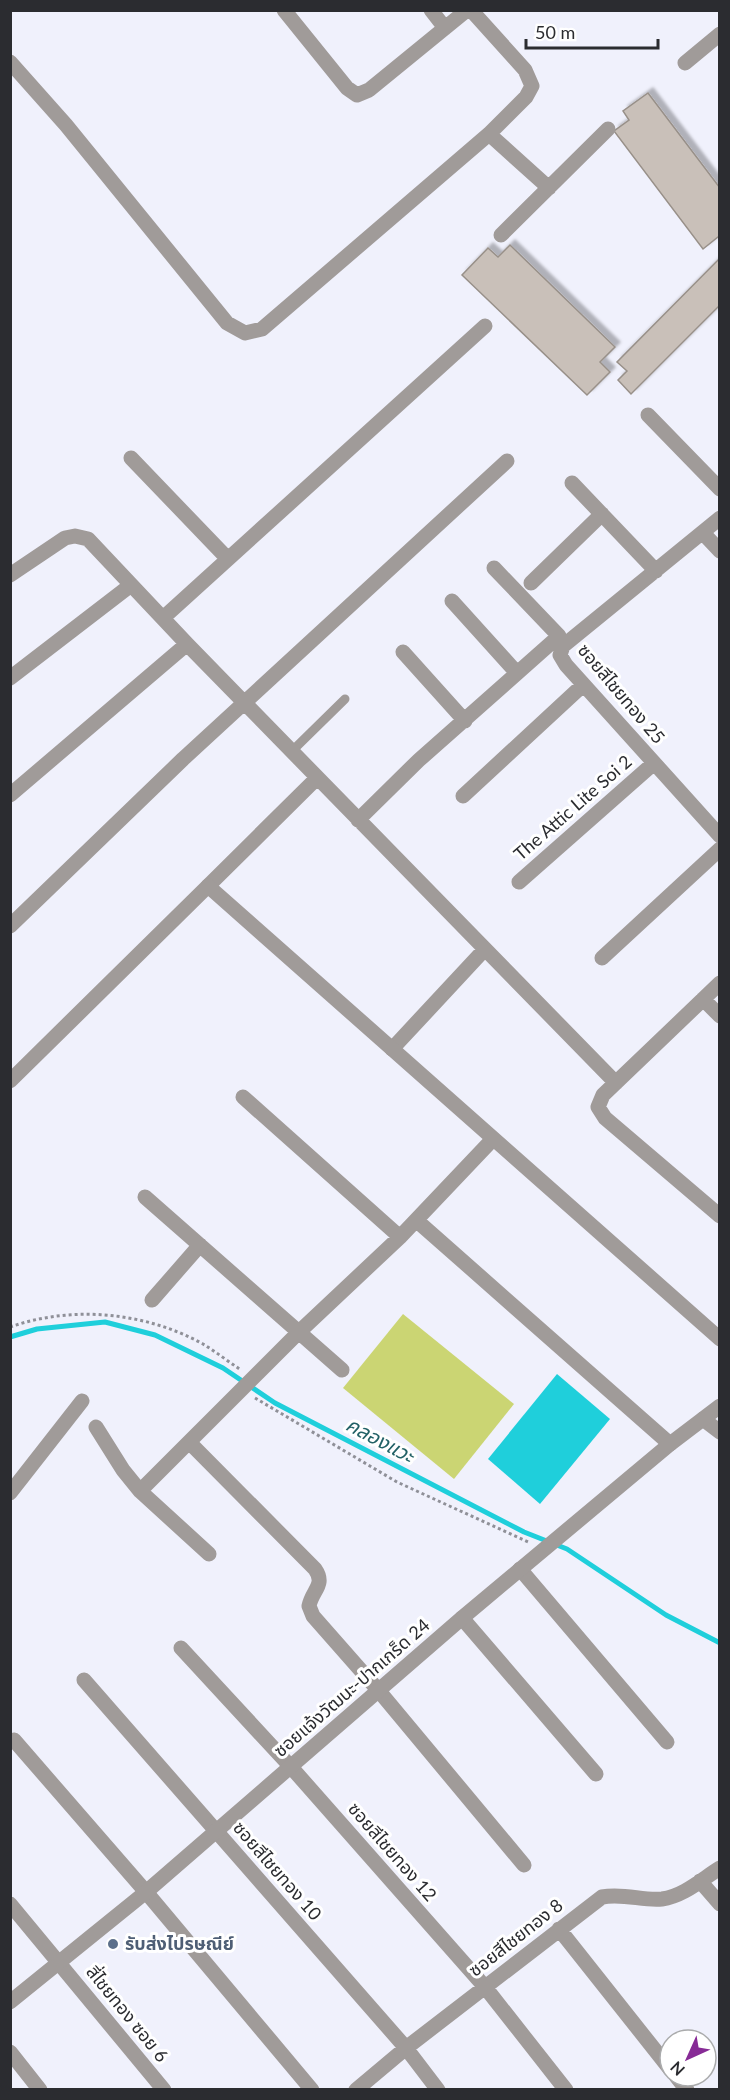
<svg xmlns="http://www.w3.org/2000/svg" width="730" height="2100" font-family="Lato,'Noto Sans Thai',sans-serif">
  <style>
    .green { fill: #cbd573 }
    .water { fill: #1fcfdb }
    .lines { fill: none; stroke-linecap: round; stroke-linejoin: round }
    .stream { stroke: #1fcfdb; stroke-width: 5 }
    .building { fill: #c9c0b9; stroke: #989089; stroke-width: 1.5; filter: url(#shadow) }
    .path { stroke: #8f9098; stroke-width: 3; stroke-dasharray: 3 3; stroke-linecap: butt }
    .service { stroke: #a09b99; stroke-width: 9 }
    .minor { stroke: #a09b99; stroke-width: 15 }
    .tertiary { stroke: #a09b99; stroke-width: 15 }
    .service-dot { fill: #5c6f8a; stroke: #fff; stroke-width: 2 }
    .labels { text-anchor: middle; stroke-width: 6; stroke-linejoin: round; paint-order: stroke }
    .street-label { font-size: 18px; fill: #2b2c30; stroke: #fff }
    .service-label { font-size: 18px; font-weight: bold; fill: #4e5e75; stroke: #fff; text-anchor: start }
    .water-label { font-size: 20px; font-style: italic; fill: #226166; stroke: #fff }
  </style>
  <defs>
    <filter id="shadow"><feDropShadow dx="5" dy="-5" stdDeviation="1.5" flood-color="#0004"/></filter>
  </defs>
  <rect width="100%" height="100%" fill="#f0f1fc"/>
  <path class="green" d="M 403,1314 L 514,1404 L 454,1479 L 343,1388 Z"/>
  <path class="water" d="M 557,1374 L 610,1419 L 540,1504 L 488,1459 Z"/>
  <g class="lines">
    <path class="stream" d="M 10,1337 L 37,1329 L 105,1322 L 155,1335 L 223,1368 L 275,1403 L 524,1532 L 567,1549 L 666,1615 L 720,1643"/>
  </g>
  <path class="building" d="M 648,93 L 720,188 L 720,239 L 718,237 L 703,249 L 614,131 L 629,120 L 623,111 Z
    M 510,245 L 615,347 L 600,362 L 610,372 L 587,395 L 462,275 L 488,248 L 498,257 Z
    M 720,258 L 720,305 L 631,394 L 618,380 L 627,371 L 617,362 Z"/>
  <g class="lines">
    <path class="path" d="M 10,1327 C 73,1305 145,1312 203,1344 C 216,1352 229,1362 241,1370
      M 255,1398 L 397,1482 L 528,1542"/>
    <path class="service" d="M 291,752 L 345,699"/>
    <path class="minor" d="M 284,10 L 347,88 L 357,95 L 369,90 L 467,10
      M 431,10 L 445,28
      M 10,62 L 66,125 L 227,323 L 245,333 L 262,329 L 489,134 L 526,97 L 532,86 L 525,70 L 471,10
      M 685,63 L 720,34
      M 489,134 L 549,188
      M 501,235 L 608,129
      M 648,415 L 720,489
      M 131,458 L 228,559
      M 572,483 L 656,571
      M 720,518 L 563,646 L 560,655 L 566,665 L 720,836
      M 703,533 L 720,551
      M 10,575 L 65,538 L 75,536 L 88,539 L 187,644 L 616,1083
      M 531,583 L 602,514
      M 452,601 L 517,673
      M 163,618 L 485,326
      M 403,652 L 465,721
      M 10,678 L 131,585
      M 10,795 L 187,644
      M 463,796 L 583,685
      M 358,820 L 419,760 L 559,636 L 494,568
      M 519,882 L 654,763
      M 208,886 L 317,778
      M 10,926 L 183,759 L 507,461
      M 602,958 L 720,849
      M 720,983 L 603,1095 L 598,1107 L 605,1118 L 720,1216
      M 703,999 L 720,1016
      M 392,1049 L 485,949
      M 243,1097 L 400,1237
      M 145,1197 L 342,1370
      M 416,1220 L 670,1444
      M 152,1300 L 200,1245
      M 703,1419 L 720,1432
      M 96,1427 L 123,1470 L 140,1491 L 209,1554
      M 189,1442 L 315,1569 C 326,1585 312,1590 309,1606 L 313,1616 L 379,1691 L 524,1865
      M 140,1491 L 299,1332 L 400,1237 L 493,1139
      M 10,1493 L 82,1401
      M 520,1569 L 667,1742
      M 462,1618 L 596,1774
      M 181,1648 L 291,1767 L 485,1987 L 566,2090
      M 84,1680 L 406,2048 L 438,2090
      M 14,1740 L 146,1892 L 312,2090
      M 700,1881 L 720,1904
      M 10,1904 L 164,2090
      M 559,1929 L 670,2069
      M 10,2052 L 40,2090
      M 676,2076 L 687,2090
      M 356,2090 L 406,2048 L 602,1897 C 624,1893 643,1901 662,1899 C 684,1896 702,1879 720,1868"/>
    <path class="tertiary" d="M 10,1081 L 208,886 L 720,1339
      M 10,2002 L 146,1892 L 462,1618 L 670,1444 L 720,1406"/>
  </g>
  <circle class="service-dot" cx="113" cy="1944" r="6"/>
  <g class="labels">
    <g class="street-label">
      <text transform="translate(621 694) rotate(50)" y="6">ซอยสีไชยทอง 25</text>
      <text transform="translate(573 808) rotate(-41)" y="6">The Attic Lite Soi 2</text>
      <text transform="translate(352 1688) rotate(-41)" y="6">ซอยแจ้งวัฒนะ-ปากเกร็ด 24</text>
      <text transform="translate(392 1852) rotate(49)" y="6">ซอยสีไชยทอง 12</text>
      <text transform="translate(277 1871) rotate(49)" y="6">ซอยสีไชยทอง 10</text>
      <text transform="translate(516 1938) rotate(-38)" y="6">ซอยสีไชยทอง 8</text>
      <text transform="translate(127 2014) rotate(51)" y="6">สี่ไชยทอง ซอย 6</text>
    </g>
    <g class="service-label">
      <text x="125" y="1950">รับส่งไปรษณีย์</text>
    </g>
    <g class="water-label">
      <text transform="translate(380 1440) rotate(28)" y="7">คลองแวะ</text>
    </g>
  </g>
  <rect width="730" height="2100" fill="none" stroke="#2b2c30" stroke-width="24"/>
  <g transform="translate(688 2058) rotate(225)"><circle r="28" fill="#ffffff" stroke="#aaabac" stroke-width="1.5"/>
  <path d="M0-4.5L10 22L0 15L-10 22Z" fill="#872b96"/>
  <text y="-9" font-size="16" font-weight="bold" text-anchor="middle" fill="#2b2c30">N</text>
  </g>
  <path d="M526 39v9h132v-9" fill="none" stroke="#2b2c30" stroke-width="3"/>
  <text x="535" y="39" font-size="18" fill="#2b2c30" stroke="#ffffff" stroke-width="4.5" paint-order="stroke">50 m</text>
</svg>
